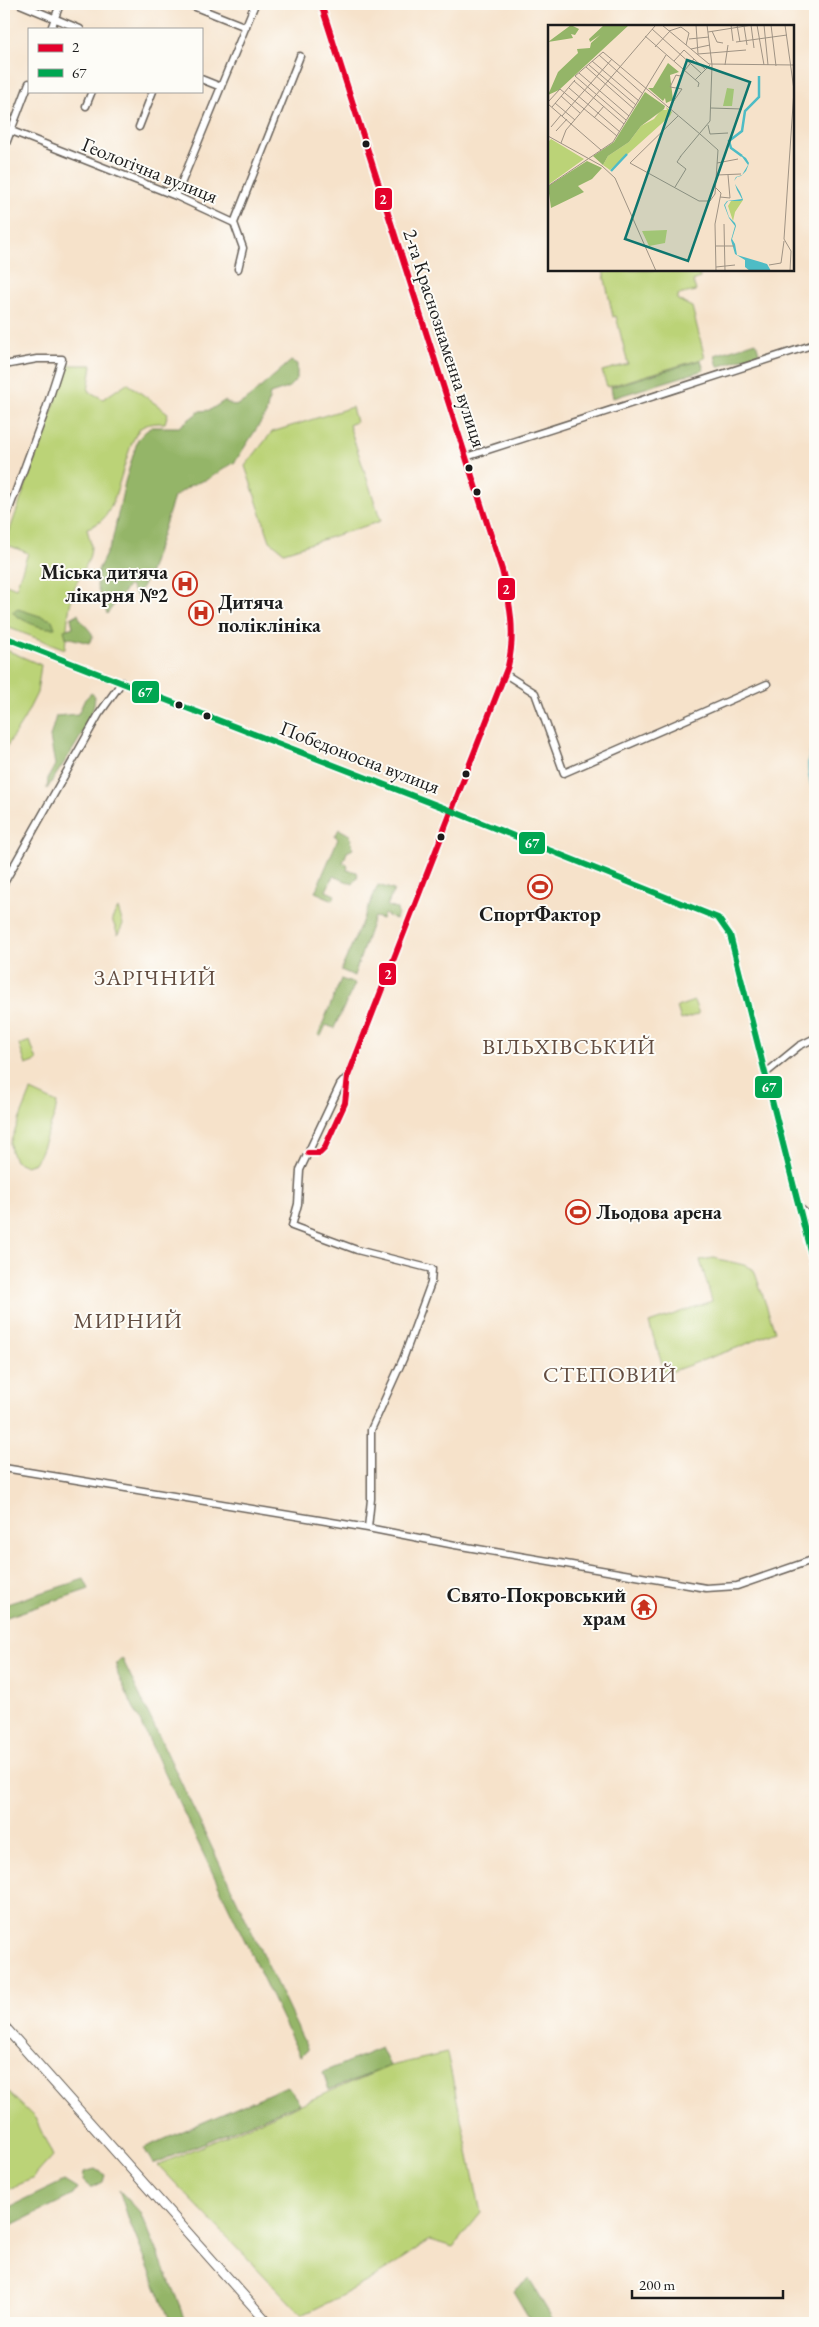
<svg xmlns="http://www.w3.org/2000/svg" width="819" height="2327" font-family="'EB Garamond',serif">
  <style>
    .green { fill: #bbd377; stroke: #6c784a }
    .forest { fill: #94b568; stroke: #586842 }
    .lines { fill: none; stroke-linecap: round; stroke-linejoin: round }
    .river { stroke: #4ebcc5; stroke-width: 9 }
    .minor-casing { stroke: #686159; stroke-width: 9 }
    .highway-casing { stroke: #686159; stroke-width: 11 }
    .minor { stroke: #fff; stroke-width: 6 }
    .highway { stroke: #fff; stroke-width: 9 }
    .bus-1-casing { stroke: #fdfcf7; stroke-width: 10 }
    .bus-2-casing { stroke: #fdfcf7; stroke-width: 10 }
    .bus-1 { stroke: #e4002b; stroke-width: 6 }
    .bus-2 { stroke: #00a651; stroke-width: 6 }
    .bus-dot { fill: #1c1c1c; stroke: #fdfcf7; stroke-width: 2 }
    .labels { text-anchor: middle; stroke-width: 4; stroke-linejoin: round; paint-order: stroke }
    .street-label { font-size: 20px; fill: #1c1c1c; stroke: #fdfcf7 }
    .poi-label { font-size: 20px; font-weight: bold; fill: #1c1c1c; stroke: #fdfcf7; text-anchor: end }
    .quarter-label { font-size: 22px; letter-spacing: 1px; fill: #624c40; stroke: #fdfcf7 }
    .inset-river { fill: none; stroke: #4ebcc5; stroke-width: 2.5 }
    .inset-road { fill: none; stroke: #9f9384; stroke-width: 1 }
    .view { fill: #0f766e; fill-opacity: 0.15; stroke: #0f766e; stroke-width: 2.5 }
    .inset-edge { fill: none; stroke: #1c1c1c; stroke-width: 2.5 }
    .line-badge { stroke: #fdfcf7; stroke-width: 2 }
    .badge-label { font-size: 14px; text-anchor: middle; font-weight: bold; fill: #fff }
  </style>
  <rect width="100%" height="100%" fill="#fdfcf7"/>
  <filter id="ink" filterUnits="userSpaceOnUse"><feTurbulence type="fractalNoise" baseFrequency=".02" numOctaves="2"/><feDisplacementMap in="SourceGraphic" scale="10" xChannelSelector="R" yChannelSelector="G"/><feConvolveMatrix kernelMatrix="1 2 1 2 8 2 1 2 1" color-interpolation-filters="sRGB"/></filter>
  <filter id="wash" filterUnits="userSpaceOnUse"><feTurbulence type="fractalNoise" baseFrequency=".0096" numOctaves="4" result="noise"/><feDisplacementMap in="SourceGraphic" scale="20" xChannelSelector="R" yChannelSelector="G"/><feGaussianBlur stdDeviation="1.12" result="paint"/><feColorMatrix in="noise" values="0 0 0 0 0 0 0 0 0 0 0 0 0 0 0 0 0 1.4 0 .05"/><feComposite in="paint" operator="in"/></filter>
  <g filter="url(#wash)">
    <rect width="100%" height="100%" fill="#f6e2ca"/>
    <path class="green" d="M 603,270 L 698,270 L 700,278 L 693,281 L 696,291 L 678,295 L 678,300 L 692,307 L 705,358 L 607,387 L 602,371 L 628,364 L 616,316 L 613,317 Z
      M 68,365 L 92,365 L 88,391 L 103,399 L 127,383 L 168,413 L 165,423 C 157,423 149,423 142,427 C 128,435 119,501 104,518 C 100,523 93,526 87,528 C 88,535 91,541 91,547 C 90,565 80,572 75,587 C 68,607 67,628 65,649 L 4,626 L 4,583 L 16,588 L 28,553 L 5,544 Z
      M 352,407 L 356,422 L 349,425 L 381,521 L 284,552 L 270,541 L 245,466 L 272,432 Z
      M 4,649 L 41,665 L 37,693 L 24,719 L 4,751 Z
      M 118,908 L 123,924 L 118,935 L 112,919 Z
      M 694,1001 L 699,1014 L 681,1020 L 677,1007 Z
      M 30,1041 L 37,1061 L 26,1065 L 19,1045 Z
      M 31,1091 L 57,1103 L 55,1114 L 38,1158 L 35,1163 L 26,1166 L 15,1161 L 11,1151 L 10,1143 Z
      M 714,1258 L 744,1265 L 754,1270 L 775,1331 L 742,1346 L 665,1374 L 649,1323 L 712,1301 L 700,1260 Z
      M 447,2053 L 481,2213 L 453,2247 L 430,2240 C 387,2271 350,2293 302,2315 L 158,2165 L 390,2066 Z
      M 4,2088 L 35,2118 L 53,2156 L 32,2179 L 4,2191 Z"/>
    <path class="forest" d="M 756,342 L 759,353 L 718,367 L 715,355 Z
      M 701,360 L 704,370 L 613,398 L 611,387 Z
      M 291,361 L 297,364 L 297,379 L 288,388 L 270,394 L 266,414 L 235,462 L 208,479 L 191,485 L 174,497 L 150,572 L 137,596 L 129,585 L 107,614 L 97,587 L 98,570 L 112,542 L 125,482 L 138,439 L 150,427 L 179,427 L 200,411 L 210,410 L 224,401 L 235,406 L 245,401 Z
      M 18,609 L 52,620 L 55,628 C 40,629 24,622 12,612 Z
      M 78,614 C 81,624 89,627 93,636 L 89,643 L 66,637 L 64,630 L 73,627 L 71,618 Z
      M 91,693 L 95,696 C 94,725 62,764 47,789 L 48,778 L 55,765 L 50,737 L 56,716 L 78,714 L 85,699 Z
      M 339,829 L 350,835 L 353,849 L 347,852 L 343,863 L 348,865 L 347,870 L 357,872 L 358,876 L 353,884 L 333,876 L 326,891 L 335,895 L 333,900 L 315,892 L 338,839 L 335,836 Z
      M 378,885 L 394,890 L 387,906 L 397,909 L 398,914 L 395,919 L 384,914 L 382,919 L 374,917 L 354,976 L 341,970 Z
      M 341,979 L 355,984 L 334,1028 L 326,1025 L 321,1036 L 318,1035 Z
      M 84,1579 L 89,1589 L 4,1618 L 4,1605 Z
      M 122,1658 L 308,2050 L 300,2056 L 118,1675 L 116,1663 Z
      M 381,2048 L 390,2066 L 329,2090 L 323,2072 Z
      M 287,2086 L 300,2103 L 153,2164 L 144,2148 Z
      M 95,2169 L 105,2175 L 103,2182 L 91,2188 L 83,2181 L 84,2172 Z
      M 64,2181 L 77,2189 L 73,2195 L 4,2229 L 4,2210 Z
      M 119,2190 L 141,2213 L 187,2323 L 171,2323 L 130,2223 Z
      M 529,2279 L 555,2323 L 532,2323 L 513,2291 Z"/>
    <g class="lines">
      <path class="river" d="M 815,751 C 809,761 812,775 815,786"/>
    </g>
  </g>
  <g filter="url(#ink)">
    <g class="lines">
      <defs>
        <path id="minor" d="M 20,4 L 80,29
          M 188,4 L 246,27
          M 51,29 L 60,4
          M 201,79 L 221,87
          M 86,106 L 92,91
          M 139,127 L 153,91
          M 4,128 L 176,196 L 234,223 L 243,248 L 238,269
          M 4,149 L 29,83
          M 176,196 L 255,4
          M 234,223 L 300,56
          M 4,365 L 37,359 L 62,359 L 45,412 L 4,523
          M 466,457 L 815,344
          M 4,637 L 452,811 L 718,918 L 730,935 L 815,1270
          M 505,674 L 535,693 L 564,773 L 767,684
          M 4,883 L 99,714 L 122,682
          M 766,1073 L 799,1046 L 815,1038
          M 347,1077 L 340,1085 L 300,1170 L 298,1204 L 292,1226 L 357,1250 L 432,1269 L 431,1283 L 403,1359 L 371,1430 L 371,1499 L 368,1528
          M 308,1153 L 320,1153 L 324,1149 L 345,1103 L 348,1076 L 508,666 C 516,633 510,602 502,570 L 321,4
          M 799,1207 L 815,1222
          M 4,1468 L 368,1528 L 455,1545 L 706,1588 L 737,1586 L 815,1559"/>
        <path id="highway" d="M 4,2026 L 268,2323"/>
      </defs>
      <use href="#minor" class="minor-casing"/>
      <use href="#highway" class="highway-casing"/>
      <use href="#minor" class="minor"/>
      <use href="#highway" class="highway"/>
      <defs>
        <path id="bus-1" d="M 308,1153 L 320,1153 L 324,1149 L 345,1103 L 348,1076 L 508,666 C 516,633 510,602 502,570 L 321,4"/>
        <path id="bus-2" d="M 4,637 L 452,811 L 718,918 L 730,935 L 815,1270"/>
      </defs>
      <use href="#bus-1" class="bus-1-casing"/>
      <use href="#bus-2" class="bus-2-casing"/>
      <use href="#bus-1" class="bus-1"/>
      <use href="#bus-2" class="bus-2"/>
    </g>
  </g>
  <defs>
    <symbol id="hospital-ring" viewBox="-11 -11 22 22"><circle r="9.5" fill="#fdfcf7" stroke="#c8321e" stroke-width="1.5"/><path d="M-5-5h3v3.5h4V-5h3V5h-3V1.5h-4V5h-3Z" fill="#c8321e"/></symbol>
    <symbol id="stadium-ring" viewBox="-11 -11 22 22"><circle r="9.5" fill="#fdfcf7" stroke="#c8321e" stroke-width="1.5"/><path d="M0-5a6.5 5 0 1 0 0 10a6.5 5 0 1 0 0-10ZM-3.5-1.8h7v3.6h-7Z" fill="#c8321e"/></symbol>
    <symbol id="temple-ring" viewBox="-11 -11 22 22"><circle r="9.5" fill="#fdfcf7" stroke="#c8321e" stroke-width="1.5"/><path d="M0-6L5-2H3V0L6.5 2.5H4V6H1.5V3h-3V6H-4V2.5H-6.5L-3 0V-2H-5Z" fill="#c8321e"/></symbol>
  </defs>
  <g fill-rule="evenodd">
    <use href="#hospital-ring" x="171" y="570" width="28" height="28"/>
    <use href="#hospital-ring" x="187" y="599" width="28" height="28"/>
    <use href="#stadium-ring" x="526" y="873" width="28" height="28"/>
    <use href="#stadium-ring" x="564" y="1198" width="28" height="28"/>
    <use href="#temple-ring" x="630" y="1593" width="28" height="28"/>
  </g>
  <g class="bus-dot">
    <circle cx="366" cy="144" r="4.5"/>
    <circle cx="469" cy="468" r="4.5"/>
    <circle cx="477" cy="492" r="4.5"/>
    <circle cx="179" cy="705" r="4.5"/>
    <circle cx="207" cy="716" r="4.5"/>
    <circle cx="466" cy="774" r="4.5"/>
    <circle cx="441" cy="837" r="4.5"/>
  </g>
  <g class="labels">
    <g class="street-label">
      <text transform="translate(150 170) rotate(22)" y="7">Геологічна вулиця</text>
      <text transform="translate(445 338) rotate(72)" y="7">2-га Краснознаменна вулиця</text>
      <text transform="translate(360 757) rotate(21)" y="7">Победоносна вулиця</text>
    </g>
    <g class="poi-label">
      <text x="168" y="579">Міська дитяча<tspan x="168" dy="23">лікарня №2</tspan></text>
      <text x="218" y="609" text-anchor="start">Дитяча<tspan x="218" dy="23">поліклініка</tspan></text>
      <text x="540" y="921" text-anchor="middle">СпортФактор</text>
      <text x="596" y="1219" text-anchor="start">Льодова арена</text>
      <text x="626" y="1602">Свято-Покровський<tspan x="626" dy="23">храм</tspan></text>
    </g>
    <g class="quarter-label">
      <text x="155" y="985">ЗАРІЧНИЙ</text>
      <text x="569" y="1054">ВІЛЬХІВСЬКИЙ</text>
      <text x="128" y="1328">МИРНИЙ</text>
      <text x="610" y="1382">СТЕПОВИЙ</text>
    </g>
  </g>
  <g transform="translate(548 25)">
    <rect width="246" height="246" fill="#f6e2ca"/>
    <path d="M 179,63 L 186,64 L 184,81 L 175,81 ZM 118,82 L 124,87 L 122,91 L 62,145 L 55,140 L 60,131 L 81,117 L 93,101 L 106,94 L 113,85 L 119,85 ZM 3,114 L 36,134 L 0,160 L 0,117 ZM 195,175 L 187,187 L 185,196 L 180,181 L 183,176 ZM 119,205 L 117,218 L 101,221 L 94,206 Z" fill="#bbd377"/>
    <path d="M 23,0 L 31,4 L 27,10 L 23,9 L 25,13 L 0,17 ZM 56,0 L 81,0 L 11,65 L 0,70 L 10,47 L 30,28 L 29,24 L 42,23 L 43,18 L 52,10 L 42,17 L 41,14 ZM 120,38 L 131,47 L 122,50 L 125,75 L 118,78 L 117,73 L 115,76 L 100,63 L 105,63 ZM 97,67 L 117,81 L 116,84 L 93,101 L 81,117 L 60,131 L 55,140 L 45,131 L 66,117 ZM 39,136 L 54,143 L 44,154 L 30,161 L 36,167 L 3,183 L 0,161 Z" fill="#94b568"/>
    <path d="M 192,129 L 198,133 L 201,138 L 200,141 L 198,146 L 193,151 L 189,152 L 186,156 L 187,159 L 192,167 L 194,172 L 195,175 L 192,176 L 180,176 L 177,180 L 181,192 L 187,198 L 188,201 L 184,214 L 187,219 L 189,230 L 219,239 L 223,246 L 202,246 L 197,242 L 197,235 L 187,229 L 183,215 L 187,201 L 181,193 L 176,180 L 179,176 L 194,174 L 189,165 L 186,156 L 188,152 L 194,150 L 200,140 Z" fill="#4ebcc5"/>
    <path class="inset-river" d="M 194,131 L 183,123 L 181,116 L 194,106 L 197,86 L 211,72 L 211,51M 63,146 L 79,129"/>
    <path class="inset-road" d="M 114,0 L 161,39 L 247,40M 148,0 L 150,29 L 198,25M 183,0 L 185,16M 189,0 L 192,17M 203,0 L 206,23M 209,0 L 216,40M 216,0 L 220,40M 223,0 L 228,41M 237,0 L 246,65 L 236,214 L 243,226 L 242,246M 196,1 L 199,20M 104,4 L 153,48M 121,6 L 133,2 L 141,8 L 138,20M 164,6 L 169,17 L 175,18M 160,7 L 204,0M 97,11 L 151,58 L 150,62M 141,14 L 161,12M 188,17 L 239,10M 107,22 L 122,6M 143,24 L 162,20M 51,30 L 95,69M 44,36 L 91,76M 126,36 L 136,25 L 157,44M 41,40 L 88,80M 177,40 L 180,20M 38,42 L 86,84M 31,48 L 81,91M 147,55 L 162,40M 26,56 L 76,99M 21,63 L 72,107M 13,71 L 32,88M 0,77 L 12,64 L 69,111M 7,78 L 27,95M 0,79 L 53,125M 4,82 L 27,55M 121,83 L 134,64 L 122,62 L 128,50 L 132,51 L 146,34M 163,83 L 194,84M 14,91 L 64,34M 46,93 L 56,81M 78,95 L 27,51 L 55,27 L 152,109 L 170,125 L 167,169 L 162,176 L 151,176 L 82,138 L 130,91M 160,100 L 162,109 L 180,108M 3,102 L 13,90M 8,106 L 19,94M 0,111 L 54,141 L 67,153 L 108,246M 13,118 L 18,105 L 107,1M 132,132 L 162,96 L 164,40 L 159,0M 169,138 L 190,134M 169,150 L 193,149M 0,161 L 65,117 L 118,30M 127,162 L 138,144 L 129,137 L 133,131M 167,162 L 173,168 L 167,199 L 168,246M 172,172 L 182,173 L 180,150M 176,199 L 177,246M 168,221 L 186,221M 221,240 L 233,238 L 236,216M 168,242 L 187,240"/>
    <path class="view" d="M 139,35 L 202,57 L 140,236 L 77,214 Z"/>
    <rect width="246" height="246" class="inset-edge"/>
  </g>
  <g class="line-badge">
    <rect x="374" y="187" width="19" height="24" rx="5" fill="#e4002b"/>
    <rect x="497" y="577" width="19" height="24" rx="5" fill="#e4002b"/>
    <rect x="131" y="680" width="29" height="24" rx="5" fill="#00a651"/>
    <rect x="518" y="831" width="28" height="24" rx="5" fill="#00a651"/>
    <rect x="378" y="962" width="19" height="24" rx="5" fill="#e4002b"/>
    <rect x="754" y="1075" width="29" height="24" rx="5" fill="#00a651"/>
  </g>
  <g class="badge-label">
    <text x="383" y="204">2</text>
    <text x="506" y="594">2</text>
    <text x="145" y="697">67</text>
    <text x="532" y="848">67</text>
    <text x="388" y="979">2</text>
    <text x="769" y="1092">67</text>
  </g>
  <rect width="819" height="2327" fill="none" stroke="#fdfcf7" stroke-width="20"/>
  <rect x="28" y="28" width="175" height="65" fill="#fdfcf7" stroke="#a3a29f"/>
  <rect x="38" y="44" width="25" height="8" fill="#e4002b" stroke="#a3a29f"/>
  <text x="72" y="52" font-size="15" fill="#1c1c1c">2</text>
  <rect x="38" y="69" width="25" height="8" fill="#00a651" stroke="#a3a29f"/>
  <text x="72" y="78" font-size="15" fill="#1c1c1c">67</text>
  <path d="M632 2290v8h151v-8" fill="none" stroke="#1c1c1c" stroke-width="2.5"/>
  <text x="639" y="2290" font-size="15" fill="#1c1c1c" stroke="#fdfcf7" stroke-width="4" paint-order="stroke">200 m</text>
</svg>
